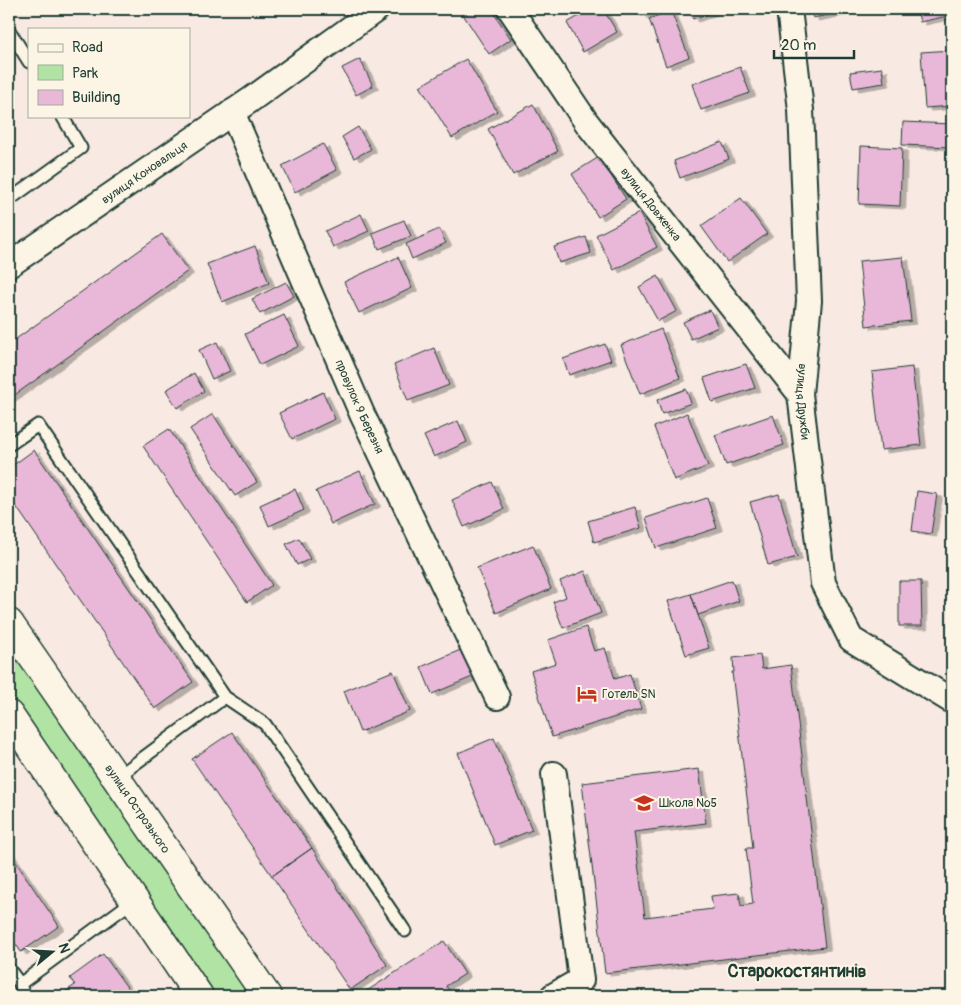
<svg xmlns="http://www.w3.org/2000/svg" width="961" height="1005" font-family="Pangolin,sans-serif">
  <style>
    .green { fill: #b1e3a4; stroke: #68906c }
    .building { fill: #e9b7d7; stroke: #1f3d34; filter: url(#shadow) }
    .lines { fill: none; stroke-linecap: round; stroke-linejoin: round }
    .lane-casing { stroke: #1f3d34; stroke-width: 15 }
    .street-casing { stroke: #1f3d34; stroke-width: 28 }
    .secondary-casing { stroke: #1f3d34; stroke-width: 31 }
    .lane { stroke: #fcf5e5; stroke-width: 11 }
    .street { stroke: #fcf5e5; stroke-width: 24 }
    .secondary { stroke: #fcf5e5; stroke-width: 28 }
    .labels { text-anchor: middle; stroke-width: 4; stroke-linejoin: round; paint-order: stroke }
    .street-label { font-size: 12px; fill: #1f3d34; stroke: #fcf5e5 }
    .poi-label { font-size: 12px; fill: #1f3d34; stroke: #fcf5e5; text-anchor: start }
    .district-label { font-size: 18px; font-weight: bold; fill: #1f3d34; stroke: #fcf5e5 }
  </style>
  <defs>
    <filter id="shadow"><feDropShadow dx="5.5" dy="3" stdDeviation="0" flood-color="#0004"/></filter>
  </defs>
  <rect width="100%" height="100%" fill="#f8e9e2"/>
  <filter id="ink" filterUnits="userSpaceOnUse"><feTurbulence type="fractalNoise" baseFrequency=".02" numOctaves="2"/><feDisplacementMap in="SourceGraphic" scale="10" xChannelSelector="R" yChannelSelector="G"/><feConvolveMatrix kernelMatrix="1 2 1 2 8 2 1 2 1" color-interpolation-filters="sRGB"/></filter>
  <g filter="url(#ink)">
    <path class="green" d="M 9,643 L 253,996 L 216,996 L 9,693 Z"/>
    <path class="building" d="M 468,9 L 491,9 L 511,39 L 489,54 L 462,13 Z
      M 591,9 L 603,9 L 617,32 L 583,52 L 567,23 Z
      M 639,9 L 659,9 L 660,10 L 642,16 Z
      M 689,9 L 714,9 L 715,11 L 693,19 Z
      M 811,9 L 848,9 L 848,11 L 813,18 Z
      M 917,9 L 952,9 L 952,15 L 920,22 Z
      M 671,11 L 689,57 L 666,66 L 649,19 Z
      M 952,50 L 952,106 L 925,108 L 921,52 Z
      M 360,59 L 373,86 L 356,95 L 342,68 Z
      M 466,59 L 497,111 L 452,138 L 420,86 Z
      M 740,67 L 750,93 L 701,110 L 692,84 Z
      M 882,68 L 884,83 L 853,88 L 850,72 Z
      M 533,104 L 558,151 L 513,175 L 488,129 Z
      M 903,122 L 952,124 L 952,147 L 902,145 Z
      M 358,127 L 371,149 L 354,158 L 342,137 Z
      M 722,142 L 729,159 L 680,178 L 674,161 Z
      M 323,144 L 337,170 L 295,192 L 282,166 Z
      M 861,146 L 902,148 L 900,206 L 859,204 Z
      M 599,157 L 626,199 L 598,217 L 572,174 Z
      M 741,198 L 767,234 L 727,262 L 701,226 Z
      M 639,213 L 657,247 L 614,270 L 596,235 Z
      M 361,214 L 369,231 L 333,247 L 325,231 Z
      M 404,220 L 411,236 L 379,249 L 372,233 Z
      M 439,229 L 446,243 L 412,259 L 406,244 Z
      M 162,234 L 188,271 L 9,399 L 9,344 Z
      M 586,237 L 591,253 L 559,263 L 554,247 Z
      M 255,246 L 269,283 L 222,302 L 207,264 Z
      M 398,257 L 412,288 L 359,313 L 344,282 Z
      M 903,257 L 911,321 L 866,326 L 859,261 Z
      M 952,270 L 952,293 L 948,293 Z
      M 658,276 L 677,311 L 658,321 L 639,287 Z
      M 286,282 L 294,296 L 260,314 L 252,299 Z
      M 710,310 L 718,327 L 691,339 L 683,322 Z
      M 284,315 L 299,346 L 260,365 L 245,334 Z
      M 661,329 L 680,378 L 640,394 L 621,345 Z
      M 217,342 L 230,371 L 212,379 L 199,350 Z
      M 605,344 L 611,360 L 569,375 L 563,359 Z
      M 434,348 L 449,385 L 408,401 L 394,365 Z
      M 746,364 L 755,388 L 712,402 L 704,378 Z
      M 912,367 L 921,445 L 881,450 L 872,372 Z
      M 194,373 L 204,391 L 177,408 L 166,390 Z
      M 686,389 L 691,403 L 662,414 L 657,400 Z
      M 323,392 L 335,419 L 292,439 L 279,413 Z
      M 687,413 L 708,466 L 674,480 L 654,427 Z
      M 213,414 L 257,482 L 235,496 L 190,429 Z
      M 773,415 L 784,445 L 726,465 L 715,435 Z
      M 458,421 L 467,442 L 434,457 L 424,436 Z
      M 169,429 L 272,585 L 247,602 L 143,446 Z
      M 34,450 L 193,682 L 155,709 L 9,496 L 9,468 Z
      M 360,471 L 375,504 L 331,524 L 316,491 Z
      M 492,482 L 504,509 L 464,527 L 452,500 Z
      M 295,489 L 304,510 L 269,526 L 260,505 Z
      M 917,491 L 937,494 L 931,534 L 912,531 Z
      M 779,494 L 797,557 L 768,565 L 750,502 Z
      M 707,498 L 717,528 L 656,548 L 646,518 Z
      M 635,507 L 641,528 L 594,542 L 588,521 Z
      M 299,538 L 310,559 L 297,565 L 286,544 Z
      M 533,545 L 551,589 L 496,613 L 477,568 Z
      M 585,571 L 601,613 L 563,628 L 553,602 L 566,597 L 560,581 Z
      M 732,580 L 739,601 L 698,615 L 691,594 Z
      M 899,581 L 921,581 L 922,626 L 899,626 Z
      M 691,594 L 709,648 L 686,655 L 668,601 Z
      M 586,627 L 594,651 L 605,648 L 615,679 L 630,674 L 641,709 L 552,737 L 531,671 L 556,663 L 548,640 Z
      M 465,648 L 477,675 L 432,694 L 421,667 Z
      M 760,655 L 762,669 L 791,665 L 825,947 L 605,973 L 582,783 L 699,769 L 706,823 L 634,832 L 645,917 L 713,909 L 711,896 L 739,893 L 741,906 L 753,904 L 746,848 L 753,848 L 732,672 L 734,672 L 733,658 Z
      M 393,671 L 410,711 L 360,732 L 344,691 Z
      M 232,732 L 312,848 L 272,876 L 192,759 Z
      M 494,738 L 532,830 L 495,845 L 458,753 Z
      M 312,848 L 387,965 L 350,990 L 272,876 Z
      M 9,852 L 59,926 L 21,952 L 9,934 Z
      M 444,941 L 465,974 L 446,986 L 453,996 L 359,996 Z
      M 103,954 L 129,990 L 120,996 L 59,996 L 75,985 L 70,978 Z
      M 793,991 L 794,996 L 769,996 L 769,995 Z"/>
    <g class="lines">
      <defs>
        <path id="lane" d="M 9,30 L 29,62
          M 9,200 L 81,148 L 62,116
          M 9,445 L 38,425 L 225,697 L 265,724 L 405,931
          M 116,778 L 225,697
          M 9,969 L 20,984 L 24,996
          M 20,984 L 133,901"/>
        <g id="street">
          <path id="s1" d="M 510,9 L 587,123 L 800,394"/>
          <path id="s2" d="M 789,9 L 801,110 L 809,301 L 800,394 L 823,583 L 851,639 L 952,701"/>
          <path id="s3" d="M 232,112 L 362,414 L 497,697"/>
          <path id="s4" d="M 9,265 L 249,101 L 377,9"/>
          <path d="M 553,996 L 581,980 L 554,774"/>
        </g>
        <g id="secondary">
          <path id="s5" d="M 9,623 L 267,996"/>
          <path d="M 9,715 L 199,996"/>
        </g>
      </defs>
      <use href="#lane" class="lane-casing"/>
      <use href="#street" class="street-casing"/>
      <use href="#secondary" class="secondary-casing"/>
      <use href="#lane" class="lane"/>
      <use href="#street" class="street"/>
      <use href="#secondary" class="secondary"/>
    </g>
  </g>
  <defs>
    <symbol id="hotel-bare" viewBox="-9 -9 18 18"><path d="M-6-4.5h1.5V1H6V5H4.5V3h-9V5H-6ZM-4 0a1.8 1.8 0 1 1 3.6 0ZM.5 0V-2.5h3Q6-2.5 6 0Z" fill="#c8321e" stroke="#fcf5e5" stroke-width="2.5" paint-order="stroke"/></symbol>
    <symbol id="school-bare" viewBox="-9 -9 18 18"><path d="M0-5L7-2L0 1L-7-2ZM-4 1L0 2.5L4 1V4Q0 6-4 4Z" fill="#c8321e" stroke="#fcf5e5" stroke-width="2.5" paint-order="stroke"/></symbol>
  </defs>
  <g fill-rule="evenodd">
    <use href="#hotel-bare" x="573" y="680" width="28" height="28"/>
    <use href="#school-bare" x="630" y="789" width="28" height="28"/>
  </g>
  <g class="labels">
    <g class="street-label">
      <text dy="4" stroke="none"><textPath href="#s4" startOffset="164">вулиця Коновальця</textPath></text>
      <text dy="4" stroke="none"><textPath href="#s1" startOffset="241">вулиця Довженка</textPath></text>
      <text dy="4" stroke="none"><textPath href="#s2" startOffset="394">вулиця Дружби</textPath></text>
      <text dy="4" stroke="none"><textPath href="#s3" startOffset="321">провулок 9 Березня</textPath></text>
      <text dy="4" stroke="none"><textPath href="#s5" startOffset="226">вулиця Острозького</textPath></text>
    </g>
    <g class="poi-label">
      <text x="602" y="698">Готель SN</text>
      <text x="659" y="807">Школа №5</text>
    </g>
    <g class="district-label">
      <text x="797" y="977">Старокостянтинів</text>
    </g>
  </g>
  <rect width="961" height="1005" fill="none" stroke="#fcf5e5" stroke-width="30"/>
  <rect x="15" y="15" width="931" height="975" fill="none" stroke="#1f3d34" stroke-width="2" filter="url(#ink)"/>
  <rect x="28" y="28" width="162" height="90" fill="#fcf5e5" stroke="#a4ab9e"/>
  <rect x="38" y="44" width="25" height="8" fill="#fcf5e5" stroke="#a4ab9e"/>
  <text x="72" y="52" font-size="15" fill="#1f3d34">Road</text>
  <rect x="38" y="65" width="25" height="15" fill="#b1e3a4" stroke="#a4ab9e"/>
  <text x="72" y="78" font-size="15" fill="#1f3d34">Park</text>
  <rect x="38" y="90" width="25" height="15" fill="#e9b7d7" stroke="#a4ab9e"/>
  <text x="72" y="102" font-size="15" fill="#1f3d34">Building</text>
  <g transform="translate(52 952) rotate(72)" stroke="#fcf5e5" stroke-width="4" paint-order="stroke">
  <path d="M0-4L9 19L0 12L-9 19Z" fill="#1f3d34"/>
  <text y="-8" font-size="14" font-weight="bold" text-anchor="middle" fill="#1f3d34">N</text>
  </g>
  <path d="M774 50v8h80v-8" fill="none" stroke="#1f3d34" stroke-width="2.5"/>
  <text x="781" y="50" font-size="15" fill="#1f3d34" stroke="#fcf5e5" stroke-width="4" paint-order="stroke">20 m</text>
</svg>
